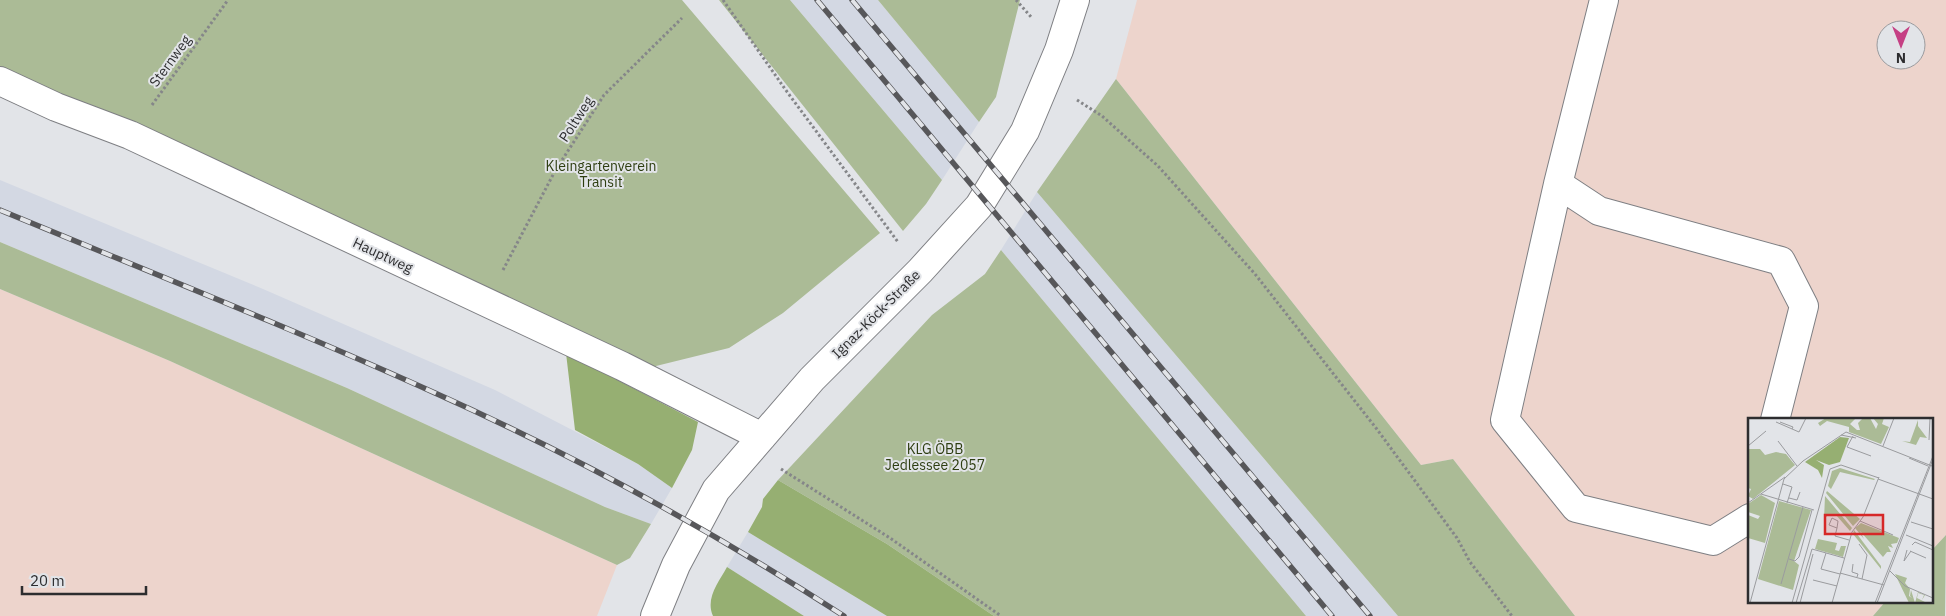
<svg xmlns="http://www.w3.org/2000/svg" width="1946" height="616" font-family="'IBM Plex Sans',sans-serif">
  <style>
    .industrial { fill: #edd4cc; fill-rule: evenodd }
    .built { fill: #d3d8e3 }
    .green { fill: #abbb96 }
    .forest { fill: #96af72 }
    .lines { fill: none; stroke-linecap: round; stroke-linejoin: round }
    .minor-casing { stroke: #7e7f83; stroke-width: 30 }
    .path { stroke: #858689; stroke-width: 3; stroke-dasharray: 2.5 2.5; stroke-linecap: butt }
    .minor { stroke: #fff; stroke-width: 28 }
    .rail-casing { stroke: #57575a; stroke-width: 5.5 }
    .rail { stroke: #e2e4e8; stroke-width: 4; stroke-dasharray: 11; stroke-linecap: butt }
    .labels { text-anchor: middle; stroke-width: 4; stroke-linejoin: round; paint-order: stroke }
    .street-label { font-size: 14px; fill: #2d2d2f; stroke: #e2e4e8 }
    .park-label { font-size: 14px; fill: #2e3e11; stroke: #e2e4e8 }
    .inset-road { fill: none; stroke: #9a9b9e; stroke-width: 1 }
    .view { fill: #d62828; fill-opacity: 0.15; stroke: #d62828; stroke-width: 2.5 }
    .inset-edge { fill: none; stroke: #2d2d2f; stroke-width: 2.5 }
  </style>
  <rect width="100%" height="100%" fill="#e2e4e8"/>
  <path class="industrial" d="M 1137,0 L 1946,0 L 1946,535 L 1932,550 L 1932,420 L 1750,420 L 1750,602 L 1885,602 L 1873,616 L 1575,616 L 1453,459 L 1421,465 L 1116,79 ZM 1886,30 L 1916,30 L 1916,60 L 1886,60 Z
    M 0,289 L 170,361 L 617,565 L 597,616 L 0,616 Z"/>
  <path class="built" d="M 790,0 L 878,0 L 979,122 L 942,180 Z
    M 0,180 L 263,289 L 495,390 L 638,464 L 672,488 L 651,524 L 605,507 L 347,388 L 0,242 Z
    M 1037,192 L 1398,616 L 1306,616 L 1001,250 Z
    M 748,532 L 887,616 L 804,616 L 727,567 Z"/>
  <path class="green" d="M 0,0 L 682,0 L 880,233 L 783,313 L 729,348 L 656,366 L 654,381 L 124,144 L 0,93 Z
    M 719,0 L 790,0 L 942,180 L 926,204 L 903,231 Z
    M 878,0 L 1020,0 L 996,97 L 979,122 Z
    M 1116,79 L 1421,465 L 1453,459 L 1575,616 L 1398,616 L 1037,192 Z
    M 0,242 L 347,388 L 605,507 L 651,524 L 630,558 L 617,565 L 170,361 L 0,289 Z
    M 1001,250 L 1306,616 L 994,616 L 887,544 L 778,480 L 932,315 L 985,274 Z
    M 1946,535 L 1945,616 L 1873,616 L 1885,602 L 1932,602 L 1932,550 Z"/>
  <path class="forest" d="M 566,353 L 698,422 L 692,450 L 672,488 L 638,464 L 575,430 Z
    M 778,480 L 887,544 L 994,616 L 887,616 L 748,532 L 762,507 L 763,499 Z
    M 727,567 L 804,616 L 713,616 C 705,598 719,582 727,567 Z"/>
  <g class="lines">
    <defs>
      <path id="minor" d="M 1604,0 L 1558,184 L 1505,420 L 1576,508 L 1713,541 L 1750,518
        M 0,81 L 56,107 L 130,135 L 622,366 L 762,437
        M 1558,184 L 1599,211 L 1781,261 L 1804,306 L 1775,420
        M 655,616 L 676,565 L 716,490 L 812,379 L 920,271 L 979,206 L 1025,131 L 1059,50 L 1075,0"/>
    </defs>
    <use href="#minor" class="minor-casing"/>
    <path class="path" d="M 723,0 L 785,89 L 898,242
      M 1016,0 L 1032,18
      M 1077,100 L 1102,116 L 1158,166 L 1255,274 L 1376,428 L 1457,538 L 1470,562 L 1512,616
      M 152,105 L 228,0
      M 503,270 L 555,171 L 604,95 L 682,18
      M 781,469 L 890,538 L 1001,616"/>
    <use href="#minor" class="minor"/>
    <defs>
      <path id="rail" d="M 817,0 L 1332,616
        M 852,0 L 1370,616
        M 0,210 C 145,270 291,328 435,393 C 576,456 714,532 844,616"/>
    </defs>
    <use href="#rail" class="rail-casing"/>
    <use href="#rail" class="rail"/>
  </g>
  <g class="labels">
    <g class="street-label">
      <text transform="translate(170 61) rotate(-54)" y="5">Sternweg</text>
      <text transform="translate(576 119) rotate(-57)" y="5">Poltweg</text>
      <text transform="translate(383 255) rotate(25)" y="5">Hauptweg</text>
      <text transform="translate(876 314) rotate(-45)" y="5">Ignaz-Köck-Straße</text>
    </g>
    <g class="park-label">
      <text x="601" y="171">Kleingartenverein<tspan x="601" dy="16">Transit</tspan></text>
      <text x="935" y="454">KLG ÖBB<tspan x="935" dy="16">Jedlessee 2057</tspan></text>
    </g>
  </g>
  <g transform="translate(1748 418)">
    <rect width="185" height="185" fill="#e2e4e8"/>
    <path d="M 78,0 L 108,0 L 102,6 L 109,12 L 112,12 L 110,5 L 115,0 L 122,0 L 128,11 L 130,6 L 125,0 L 136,0 L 134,6 L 141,9 L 133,26 L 101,14 L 101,9 L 79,3 L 72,8 L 70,5 ZM 170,2 L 170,8 L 179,20 L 172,19 L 168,27 L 154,23 L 162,24 ZM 0,31 L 12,31 L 17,37 L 28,34 L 38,36 L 47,47 L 5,81 L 0,78 L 3,71 L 0,70 ZM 92,50 L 127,61 L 126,62 L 92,54 L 83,71 L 80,68 L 84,53 ZM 79,73 L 112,101 L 105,108 L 78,75 ZM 13,77 L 27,85 L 17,125 L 0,120 L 0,97 L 10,101 L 12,98 L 0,94 L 0,86 ZM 77,78 L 104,110 L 102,113 L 88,97 L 81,96 L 76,101 ZM 31,83 L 63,92 L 46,143 L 51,147 L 45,172 L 10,161 ZM 113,105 L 151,120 L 149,125 L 143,126 L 145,130 L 140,128 L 143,134 L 139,134 L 135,139 L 112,113 L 116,121 L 107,110 ZM 106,112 L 133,148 L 133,151 L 105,116 ZM 70,121 L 89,125 L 87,132 L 91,133 L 93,128 L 98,128 L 95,139 L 67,131 ZM 147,156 L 159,160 L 157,165 L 162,171 L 161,178 L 164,180 L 162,178 L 163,172 L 167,185 L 170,174 L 177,177 L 174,182 L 176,177 L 170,175 L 169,180 L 179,185 L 161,185 Z" fill="#abbb96"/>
    <path d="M 92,19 L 101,20 L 92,44 L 81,47 L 68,42 L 76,47 L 74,60 L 70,52 L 57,44 Z" fill="#96af72"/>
    <path class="inset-road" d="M 28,4 L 51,14 L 58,0M 32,4 L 45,9 L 44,11M 93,17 L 108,20M 105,18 L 99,29 L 123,38M 181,22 L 182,0M 30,23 L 49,48M 0,28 L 18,13M 135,28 L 146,0M 161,40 L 180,48M 130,61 L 185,81M 35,66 L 44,69 L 39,85M 13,76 L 66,92M 41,80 L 49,82 L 52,74M 0,85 L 37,59M 112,103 L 145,117M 163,104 L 185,111M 89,110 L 90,103 L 84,100 L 81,107 L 89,110 L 87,118 L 101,122M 158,117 L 185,128M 111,126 L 119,137 L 114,161M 164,127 L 167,124 L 185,132M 64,131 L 96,140M 159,132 L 156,143 L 163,133M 162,133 L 178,140M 78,135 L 73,151 L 92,156M 41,141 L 47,143 L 51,139 L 64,92M 105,146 L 104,154 L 110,156 L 109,159M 142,153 L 157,168 L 185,180M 92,155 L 136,167M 65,162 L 89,168M 33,166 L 55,89M 2,185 L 36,61 L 55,43 L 98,14 L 184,48M 44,185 L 82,51 L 93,47 L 131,60M 48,185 L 64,131M 52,185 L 65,136M 84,185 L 104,114 L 115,99 L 131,59M 127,185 L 185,38M 129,185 L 185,41"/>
    <path class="view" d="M 77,97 L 135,97 L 135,116 L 77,116 Z"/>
    <rect width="185" height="185" class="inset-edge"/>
  </g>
  <g transform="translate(1901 45) rotate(180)"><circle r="24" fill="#e2e4e8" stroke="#9a9b9e"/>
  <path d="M0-4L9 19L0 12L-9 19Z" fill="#c54084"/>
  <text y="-8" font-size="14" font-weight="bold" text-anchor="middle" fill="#2d2d2f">N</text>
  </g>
  <path d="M22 586v8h124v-8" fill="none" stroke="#2d2d2f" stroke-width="2.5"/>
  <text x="30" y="586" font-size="15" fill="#2d2d2f" stroke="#e2e4e8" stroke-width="4" paint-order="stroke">20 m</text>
</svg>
